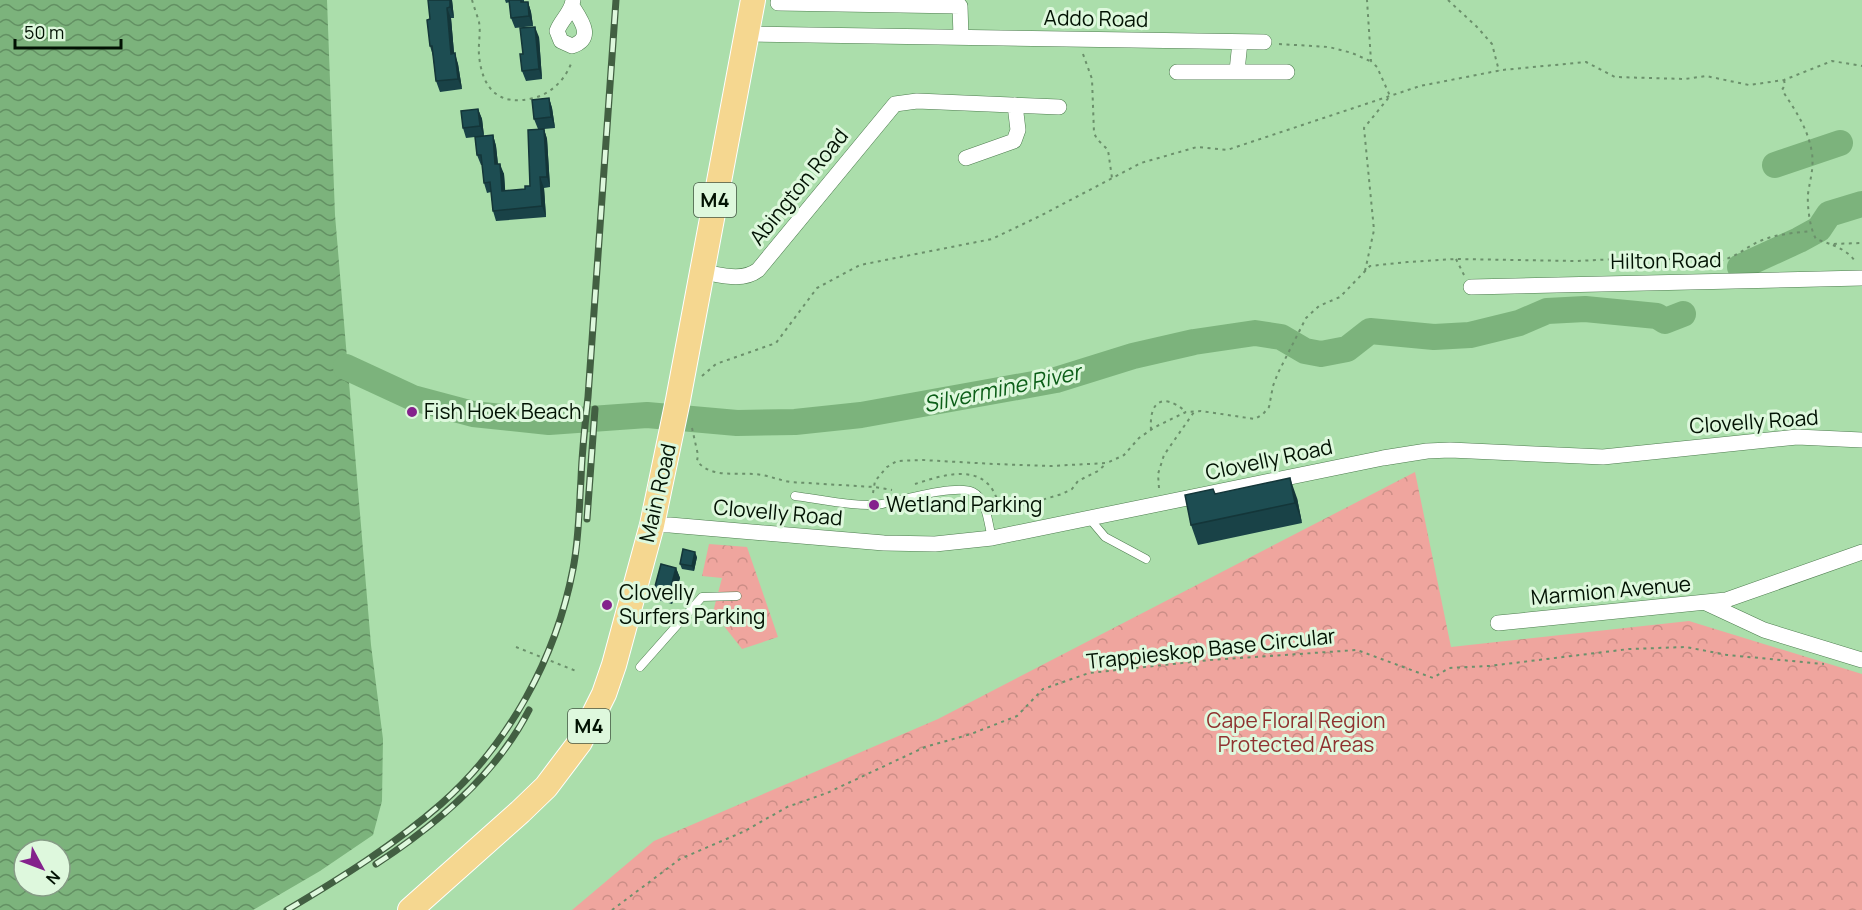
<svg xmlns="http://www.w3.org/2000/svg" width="1862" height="910" font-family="Manrope,sans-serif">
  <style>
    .forest { fill: url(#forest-crowns) }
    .water { fill: url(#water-waves); fill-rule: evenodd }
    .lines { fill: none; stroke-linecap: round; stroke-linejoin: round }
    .river { stroke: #7cb37c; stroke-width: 26 }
    .service-casing { stroke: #4d7c4e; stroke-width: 9 }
    .minor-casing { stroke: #4d7c4e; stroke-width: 16 }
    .primary-casing { stroke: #fff; stroke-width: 26 }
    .path { stroke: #6b906b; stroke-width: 2; stroke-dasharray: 3 4.5; stroke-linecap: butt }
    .service { stroke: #fff; stroke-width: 8 }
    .minor { stroke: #fff; stroke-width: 15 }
    .primary { stroke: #f5d790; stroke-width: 24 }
    .rail-casing { stroke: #425f42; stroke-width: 7 }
    .rail { stroke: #def8dd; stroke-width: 4.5; stroke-dasharray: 14; stroke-linecap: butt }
    .wall { fill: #194247 }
    .shaded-wall { fill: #143639 }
    .building { fill: #1d4d52; stroke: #143639; stroke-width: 1.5 }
    .poi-dot { fill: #84228c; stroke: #def8dd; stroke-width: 2 }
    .labels { text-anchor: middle; stroke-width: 6; stroke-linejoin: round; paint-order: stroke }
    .shield { fill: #def8dd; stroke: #445744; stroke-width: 1.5 }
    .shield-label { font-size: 20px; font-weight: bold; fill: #021203 }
    .street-label { font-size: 21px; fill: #021203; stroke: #def8dd }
    .poi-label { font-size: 21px; fill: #021203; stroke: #def8dd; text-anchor: start }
    .park-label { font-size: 21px; fill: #8f3230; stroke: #def8dd }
    .water-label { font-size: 22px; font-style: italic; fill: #0c5e18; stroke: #def8dd }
  </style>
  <defs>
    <pattern id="forest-crowns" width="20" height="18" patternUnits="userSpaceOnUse" patternTransform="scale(1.5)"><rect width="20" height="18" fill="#efa59e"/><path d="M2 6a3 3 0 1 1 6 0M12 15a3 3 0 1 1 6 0" fill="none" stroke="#cb8d86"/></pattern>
    <pattern id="water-waves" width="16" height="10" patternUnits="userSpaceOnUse" patternTransform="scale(1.5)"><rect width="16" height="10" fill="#7cb37c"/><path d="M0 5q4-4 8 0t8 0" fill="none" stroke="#639063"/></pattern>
  </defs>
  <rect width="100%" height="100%" fill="#abdeab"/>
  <path class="forest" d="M 1415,472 L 1451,647 L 1689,621 L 1862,674 L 1862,910 L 572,910 L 654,841 L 938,719 Z
    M 709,544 L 747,547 L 778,637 L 742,649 L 713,612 L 722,578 L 702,576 Z"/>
  <path class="water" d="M 0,0 L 327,0 L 335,215 L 371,645 L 383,739 L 382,801 L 373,835 L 320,871 L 253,910 L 0,910 ZM 24,850 L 60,850 L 60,886 L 24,886 Z"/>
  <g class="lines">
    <path class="river" d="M 1775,165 L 1840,143
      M 1740,267 L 1799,240 L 1819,229 L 1829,214 L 1862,204
      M 346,367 L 413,398 L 473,414 L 549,422 L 647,415 L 737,423 L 795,422 L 861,415 L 1056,380 L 1133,356 L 1194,342 L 1255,333 L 1281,337 L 1305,351 L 1321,354 L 1347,349 L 1370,331 L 1434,337 L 1470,335 L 1519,323 L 1547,311 L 1585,309 L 1657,316 L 1665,321 L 1683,314"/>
    <defs>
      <path id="service" d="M 795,496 C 819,499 861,508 882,504 C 902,500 956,484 973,492 C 987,499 988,524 992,538
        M 1089,518 L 1105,537 L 1146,559
        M 640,667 L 702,597 L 737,596"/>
      <path id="minor" d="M 778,3 L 960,6 L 961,37
        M 572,6 C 581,20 595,38 572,46 L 561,41 L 557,31 C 561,20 572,12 573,0
        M 746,34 L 1264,42
        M 1237,71 L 1240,42
        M 1177,72 L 1287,72
        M 966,158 L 1014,141 L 1018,130 L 1015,105
        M 702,272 C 721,275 742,282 758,270 L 895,104 L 917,101 L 1059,107
        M 1471,287 L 1862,278
        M 652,525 L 670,525 L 884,543 L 935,544 L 992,538 L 1383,458 L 1427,451 L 1450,450 L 1603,457 L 1797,437 L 1862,440
        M 1706,603 L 1764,630 L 1862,660
        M 1498,623 L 1726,600 L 1862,552"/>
      <path id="primary" d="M 410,910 L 520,812 L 546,787 L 580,742 L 604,694 L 614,665 L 652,525 L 678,400 L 753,0"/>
    </defs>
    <use href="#service" class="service-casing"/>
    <use href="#minor" class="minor-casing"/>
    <use href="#primary" class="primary-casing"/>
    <path class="path" d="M 472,0 C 474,7 477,15 479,22 C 481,33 478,44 479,55 C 482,89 499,107 534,98 C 552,93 566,79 572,61
      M 1448,0 L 1477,27 L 1492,44 L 1499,71
      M 1279,44 L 1329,47 L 1352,53 L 1370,61
      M 1083,54 L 1092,79 L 1094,133 L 1097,139 L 1108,150 L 1112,178
      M 1784,80 L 1785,85 L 1782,90 C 1795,110 1808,128 1812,153 C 1814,169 1810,179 1808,194 C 1807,206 1810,229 1816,239 L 1830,244 L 1862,243
      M 1833,245 C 1842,249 1851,254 1856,263
      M 1456,259 L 1464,275
      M 1365,271 L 1374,230 L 1364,128 L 1390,96 L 1377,67 L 1371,61 L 1367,0
      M 702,376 L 716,364 L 776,343 L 817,288 L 860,265 L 992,239 L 1040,216 L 1141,163 L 1197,147 L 1227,150 L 1420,86 L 1502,70 L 1586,62 L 1615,77 L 1685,79 L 1706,76 L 1749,85 L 1784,80 L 1832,61 L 1862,66
      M 692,428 L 698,455 L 697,461 C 712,480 741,471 762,475 C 772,477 780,480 790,482 L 874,487 L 892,490
      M 1151,430 C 1149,402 1162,392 1185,411
      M 915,484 C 937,477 971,465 989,485 C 995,491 998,503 1002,511
      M 1159,488 L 1158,474 L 1164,455 L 1194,412
      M 873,493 L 875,481 L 887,467 L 897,461 L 923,460 L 994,464 L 1051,466 L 1107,463 L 1124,455 L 1139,438 L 1155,427 L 1186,412 L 1201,411 L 1255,419 L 1263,414 L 1269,407 L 1273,386 L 1278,373 L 1306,318 L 1319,306 L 1340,297 L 1370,266 L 1407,262 L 1456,259 L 1577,261 L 1635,258 L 1718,261 C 1734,259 1746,247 1760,241 C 1776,234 1794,233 1811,231
      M 1000,512 L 1062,494 L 1072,489 L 1078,481 L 1098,471 L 1107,463
      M 516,647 L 576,671
      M 612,910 L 680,859 L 745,831 L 787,807 L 827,793 L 925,747 L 971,734 L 1017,716 L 1043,689 L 1089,673 L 1210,660 L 1357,650 L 1433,678 L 1449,668 L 1489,666 L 1629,649 L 1686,647 L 1727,655 L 1824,664"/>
    <use href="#service" class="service"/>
    <use href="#minor" class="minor"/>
    <use href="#primary" class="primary"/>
    <defs>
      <path id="rail" d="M 587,519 L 595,409
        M 376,864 C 436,825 496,775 529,710
        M 287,910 C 341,878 394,845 441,804 C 509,744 556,658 573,569 C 579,539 579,509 581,479 C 582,451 585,424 588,397 L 616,0"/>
    </defs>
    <use href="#rail" class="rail-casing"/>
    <use href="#rail" class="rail"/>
  </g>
  <path class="wall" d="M 452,0 L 454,18 L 451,18 L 454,53 L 458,64 L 462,89 L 440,92 L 436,81 L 433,56 L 430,46 L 430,19 Z
    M 505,0 L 524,0 L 524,2 L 528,2 L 531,12 L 533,26 L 515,28 L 511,18 L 510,2 L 506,3 Z
    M 539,37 L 542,79 L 526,81 L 522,71 L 523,54 Z
    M 549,98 L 552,108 L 555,128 L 544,129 L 547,139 L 550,187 L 544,188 L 546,217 L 496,221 L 493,211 L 491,192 L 487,193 L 484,183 L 482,165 L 481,165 L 477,155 L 475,137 L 466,138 L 463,128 L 478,109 L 482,119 L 484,136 L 493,135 L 496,146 L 498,164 L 504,174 L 505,191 L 525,189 L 530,186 L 538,129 L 534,119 Z
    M 1215,494 L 1297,498 L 1302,523 L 1198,545 L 1191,525 Z
    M 697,557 L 694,571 L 682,569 L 680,564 Z
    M 676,568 L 680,578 L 672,604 L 658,600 L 654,590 Z"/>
  <path class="shaded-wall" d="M 450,0 L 452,0 L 454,18 L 450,7 Z
    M 528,2 L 531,12 L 533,26 L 529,16 Z
    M 447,8 L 451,18 L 455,64 L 451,54 Z
    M 535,27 L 539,37 L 542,79 L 539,69 Z
    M 455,53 L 458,64 L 462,89 L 458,79 Z
    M 549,98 L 552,108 L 555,128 L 551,117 Z
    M 478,109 L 482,119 L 484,136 L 480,126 Z
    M 544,129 L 547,139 L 550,187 L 547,177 Z
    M 493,135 L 496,146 L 499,175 L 495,164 Z
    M 500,164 L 504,174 L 506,201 L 502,191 Z
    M 540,177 L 544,188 L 546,217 L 542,206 Z
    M 1290,478 L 1297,498 L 1302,523 L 1295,503 Z
    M 695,552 L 697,557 L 694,571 L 692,566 Z
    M 676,568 L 680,578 L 672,604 L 669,594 Z"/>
  <path class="building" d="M 428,0 L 450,0 L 450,7 L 447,8 L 451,54 L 455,53 L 458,79 L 436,81 L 432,46 L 430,46 L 427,20 L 430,19 Z
    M 509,0 L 521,0 L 521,2 L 528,2 L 529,16 L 511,18 Z
    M 535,27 L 539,69 L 522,71 L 520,54 L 523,54 L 520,28 Z
    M 549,98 L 551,117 L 534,119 L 532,100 Z
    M 478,109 L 480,126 L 463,128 L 461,111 Z
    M 544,129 L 547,177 L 540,177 L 542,206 L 493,211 L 490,182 L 484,183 L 481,155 L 477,155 L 475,137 L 493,135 L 495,164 L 500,164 L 502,191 L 525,189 L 525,186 L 530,186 L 528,130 Z
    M 1290,478 L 1295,503 L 1191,525 L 1185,495 L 1213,489 L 1215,494 Z
    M 683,549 L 695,552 L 692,566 L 680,564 Z
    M 661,564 L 676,568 L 669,594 L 654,590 Z"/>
  <g class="poi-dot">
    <circle cx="412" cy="412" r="6"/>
    <circle cx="874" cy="505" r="6"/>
    <circle cx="607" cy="605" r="6"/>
  </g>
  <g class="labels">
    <g class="shield">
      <rect x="694" y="183" width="42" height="34" rx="4.5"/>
      <rect x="568" y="709" width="42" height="34" rx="4.5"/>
    </g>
    <g class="shield-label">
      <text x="715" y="207">M4</text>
      <text x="589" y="733">M4</text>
    </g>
    <g class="street-label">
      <text transform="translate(1096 19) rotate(1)" y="7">Addo Road</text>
      <text transform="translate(799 187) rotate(-51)" y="7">Abington Road</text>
      <text transform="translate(1666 261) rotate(-1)" y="7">Hilton Road</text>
      <text transform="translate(1754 422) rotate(-4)" y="7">Clovelly Road</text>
      <text transform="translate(1269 460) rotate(-12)" y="7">Clovelly Road</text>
      <text transform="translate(658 493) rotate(-77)" y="7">Main Road</text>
      <text transform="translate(778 513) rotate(5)" y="7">Clovelly Road</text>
      <text transform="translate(1611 591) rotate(-5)" y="7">Marmion Avenue</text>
      <text transform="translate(1211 649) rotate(-6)" y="7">Trappieskop Base Circular</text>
    </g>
    <g class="poi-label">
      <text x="424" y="419">Fish Hoek Beach</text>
      <text x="886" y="512">Wetland Parking</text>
      <text x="619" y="600">Clovelly<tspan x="619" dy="24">Surfers Parking</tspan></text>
    </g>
    <g class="park-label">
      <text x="1296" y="728">Cape Floral Region<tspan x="1296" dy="24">Protected Areas</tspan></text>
    </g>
    <g class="water-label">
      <text transform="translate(1002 388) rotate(-12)" y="8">Silvermine River</text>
    </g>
  </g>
  <g transform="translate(42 868) rotate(131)"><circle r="28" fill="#def8dd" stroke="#869c86" stroke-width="1.5"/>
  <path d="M0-4.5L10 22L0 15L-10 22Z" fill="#84228c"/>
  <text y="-9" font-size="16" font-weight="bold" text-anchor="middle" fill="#021203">N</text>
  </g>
  <path d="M15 39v9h106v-9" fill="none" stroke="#021203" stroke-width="3"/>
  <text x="24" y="39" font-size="18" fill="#021203" stroke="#def8dd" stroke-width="4.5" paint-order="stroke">50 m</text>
</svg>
